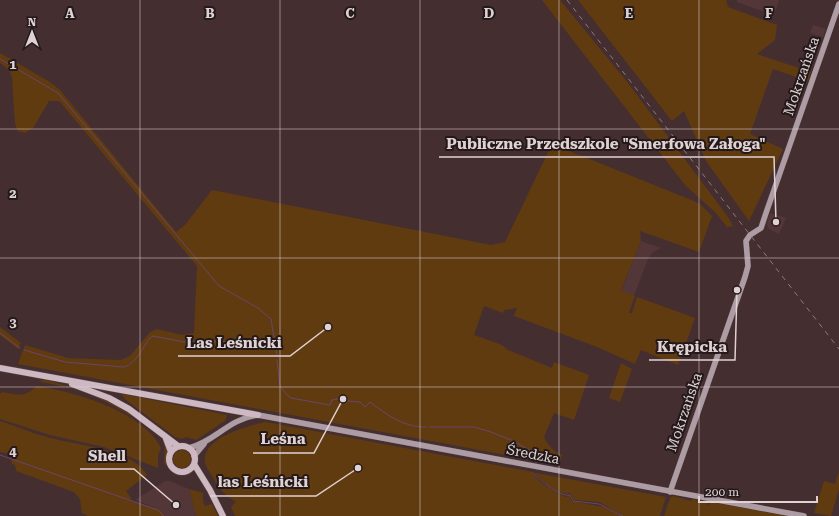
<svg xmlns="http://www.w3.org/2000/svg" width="839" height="516" font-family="'Roboto Serif',serif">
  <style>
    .built { fill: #533638 }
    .green { fill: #613b10 }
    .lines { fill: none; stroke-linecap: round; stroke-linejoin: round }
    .stream { stroke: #6a456a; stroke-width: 1 }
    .secondary-casing { stroke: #604c4d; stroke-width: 6 }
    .primary-casing { stroke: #604c4d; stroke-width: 7 }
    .secondary { stroke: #ad9ca4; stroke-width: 5.5 }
    .primary { stroke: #ceb9c3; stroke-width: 6 }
    .rail { stroke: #8c7a7b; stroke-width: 1; stroke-dasharray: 5 5; stroke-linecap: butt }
    .grid { fill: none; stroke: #e0d2d3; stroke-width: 1; stroke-opacity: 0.55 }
    .labels { text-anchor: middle; stroke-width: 4; stroke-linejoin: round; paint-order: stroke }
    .street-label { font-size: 14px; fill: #e0d2d3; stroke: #23191a }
    .grid-label { font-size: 13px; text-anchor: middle; font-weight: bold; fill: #e0d2d3; stroke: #23191a; stroke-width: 4; stroke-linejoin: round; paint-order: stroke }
    .leader { fill: none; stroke: #e0d2d3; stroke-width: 1.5 }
    .callout-dot { fill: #e0d2d3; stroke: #23191a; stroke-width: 1.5 }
    .callout-label { font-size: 15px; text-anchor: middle; font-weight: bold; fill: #e0d2d3; stroke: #23191a; stroke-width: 4; stroke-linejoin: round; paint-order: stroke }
  </style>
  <rect width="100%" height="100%" fill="#442e30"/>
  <path class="built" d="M 737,0 L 779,0 L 775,13 L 759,10 L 737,2 Z
    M 813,25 L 826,29 L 823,37 L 810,33 Z
    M 770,213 L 786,218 L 779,234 L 769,229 L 767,225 Z
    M 641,241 L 661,248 L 653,252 L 648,259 L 634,296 L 621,291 Z
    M 165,481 L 170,481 L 189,489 L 196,516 L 165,516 L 159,509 L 135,500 Z"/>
  <path class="green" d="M 542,0 L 560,0 L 628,83 L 728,217 L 733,226 L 727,227 L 716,213 L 685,185 Z
    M 578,0 L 726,0 L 728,7 L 777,25 L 775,40 L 757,54 L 811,72 L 808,81 L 773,69 L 750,134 L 783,149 L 749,221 L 706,161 L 684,111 L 672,121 Z
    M 0,53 L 50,82 L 60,90 L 176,232 L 185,225 L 212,190 L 491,245 L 505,242 L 552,144 L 694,201 L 700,204 L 712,216 L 699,252 L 640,231 L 641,241 L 621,290 L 635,296 L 629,313 L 632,313 L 637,297 L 695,318 L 678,365 L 641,350 L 635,364 L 597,347 L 514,316 L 517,308 L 504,310 L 503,313 L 484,306 L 474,335 L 502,345 L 508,350 L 552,368 L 554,362 L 589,375 L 574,420 L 554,413 L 544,437 C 547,444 555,453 562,455 L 559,465 L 18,364 L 25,345 L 68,358 L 121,360 L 130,356 L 150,332 L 157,329 L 182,335 L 194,333 L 197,266 L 61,103 L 58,101 L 49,101 L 33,128 L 25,133 L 18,131 L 15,124 L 12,77 L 9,70 L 0,63 Z
    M 0,327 L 21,343 L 18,349 L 0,335 Z
    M 621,363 L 632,369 L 620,402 L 609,398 Z
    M 45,380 C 73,386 189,424 165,466 C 163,459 167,447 162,439 C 151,425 102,398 83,392 C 70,387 51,384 38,381 Z
    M 37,386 C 74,392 143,411 161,448 L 158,455 L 158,468 L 104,447 L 50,435 L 0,419 L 0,394 L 2,392 C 18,395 24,398 37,386 Z
    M 122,394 L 227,415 L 226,420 L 196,440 L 186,437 L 182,439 L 175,437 L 125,399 Z
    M 0,421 C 18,427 37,435 55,439 C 79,445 135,451 147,475 L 126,491 L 132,499 L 124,499 L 159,509 L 165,516 L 88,516 L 82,513 L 80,499 L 74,492 L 16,471 L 15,465 L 12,464 L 10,454 L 0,452 Z
    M 266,422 L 533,472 C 534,480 559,495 566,497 L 569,495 L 571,501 L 604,507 L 622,516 L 235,516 L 231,507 L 236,502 C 224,494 221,491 213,478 C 210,472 204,466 205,458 C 206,437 249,425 266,422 Z
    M173 459a9 9 0 1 1 18 0a9 9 0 1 1-18 0Z
    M 839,472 L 839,489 L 831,516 L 814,513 L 824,481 L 835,484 Z
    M 536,473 L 666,497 L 660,516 L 624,516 L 599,502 L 574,500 L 570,493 C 558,497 545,482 536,475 Z
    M 189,489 L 203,493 L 203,501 L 205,506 L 212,504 L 218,516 L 196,516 Z
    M 673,496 L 691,501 L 692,499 L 707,502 L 708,506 L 711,502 L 788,516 L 664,516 L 670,498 Z"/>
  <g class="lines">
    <path class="stream" d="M 0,59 L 58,93 L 219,286 L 258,308 L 271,319 L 277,356
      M 0,333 L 20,348
      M 24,350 L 65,362 L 123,367 C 134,366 143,348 149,339 L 153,336 L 184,342 L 257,341 L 274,343
      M 277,360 L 280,386 L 287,395 L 291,398 L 330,405 L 332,400 L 347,397 L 348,401 L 360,402 L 365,407 L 370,402 C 387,415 405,428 427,427
      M 430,427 L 474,427 L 491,432 L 511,440 L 537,454 L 536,463
      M 0,455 L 158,510 L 164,516
      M 534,473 L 535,475 C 543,482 559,497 570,495 L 573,501 L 599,504 L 623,516"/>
    <defs>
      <path id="secondary" d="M 189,448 C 216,441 228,419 258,415 L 804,516
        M 194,456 L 204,444
        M 670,492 L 745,277 L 748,266 L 746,241 L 750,235 L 761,228 L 766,213 L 839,4"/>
      <path id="primary" d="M 0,368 L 258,415
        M 72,384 L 109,398 L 129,409 L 178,446
        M 165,436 L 171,452
        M169 459a13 13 0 1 1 26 0a13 13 0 1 1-26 0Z
        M 194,464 L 210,490 L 223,516"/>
    </defs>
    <use href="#secondary" class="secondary-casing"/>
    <use href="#primary" class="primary-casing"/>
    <use href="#secondary" class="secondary"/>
    <use href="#primary" class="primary"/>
    <path class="rail" d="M 567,0 L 839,349"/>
  </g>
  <path class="grid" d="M 140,0 L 140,516M 280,0 L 280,516M 420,0 L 420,516M 559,0 L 559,516M 699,0 L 699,516M 0,129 L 839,129M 0,258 L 839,258M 0,387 L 839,387"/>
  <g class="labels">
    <g class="street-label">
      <text transform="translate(801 76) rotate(-71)" y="5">Mokrzańska</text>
      <text transform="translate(684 412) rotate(-71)" y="5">Mokrzańska</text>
      <text transform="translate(533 454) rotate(11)" y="5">Średzka</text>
    </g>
  </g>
  <g class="grid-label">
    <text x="70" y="18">A</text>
    <text x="210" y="18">B</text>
    <text x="350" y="18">C</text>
    <text x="489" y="18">D</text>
    <text x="629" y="18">E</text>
    <text x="769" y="18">F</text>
    <text x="13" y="69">1</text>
    <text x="13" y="198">2</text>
    <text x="13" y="327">3</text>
    <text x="13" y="456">4</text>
  </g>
  <path class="leader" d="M776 222L774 157H439M328 327L290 356H178M737 290L735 360H649M343 399L314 453H253M176 505L134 469H80M358 468L316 496H210"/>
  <g class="callout-dot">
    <circle cx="776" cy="222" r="4"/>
    <circle cx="328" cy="327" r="4"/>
    <circle cx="737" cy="290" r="4"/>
    <circle cx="343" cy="399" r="4"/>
    <circle cx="176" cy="505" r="4"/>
    <circle cx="358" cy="468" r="4"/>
  </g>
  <g class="callout-label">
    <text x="606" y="149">Publiczne Przedszkole "Smerfowa Załoga"</text>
    <text x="234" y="348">Las Leśnicki</text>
    <text x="692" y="352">Krępicka</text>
    <text x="283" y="444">Leśna</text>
    <text x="107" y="461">Shell</text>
    <text x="263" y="487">las Leśnicki</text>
  </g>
  <g transform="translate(32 32)" stroke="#23191a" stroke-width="3" paint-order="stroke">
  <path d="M0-3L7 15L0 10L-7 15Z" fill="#e0d2d3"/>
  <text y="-6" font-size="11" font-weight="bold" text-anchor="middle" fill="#e0d2d3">N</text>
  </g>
  <path d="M699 496v6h118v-6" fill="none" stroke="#e0d2d3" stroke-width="2"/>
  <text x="705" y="496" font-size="12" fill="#e0d2d3" stroke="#23191a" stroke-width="3" paint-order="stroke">200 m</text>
</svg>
